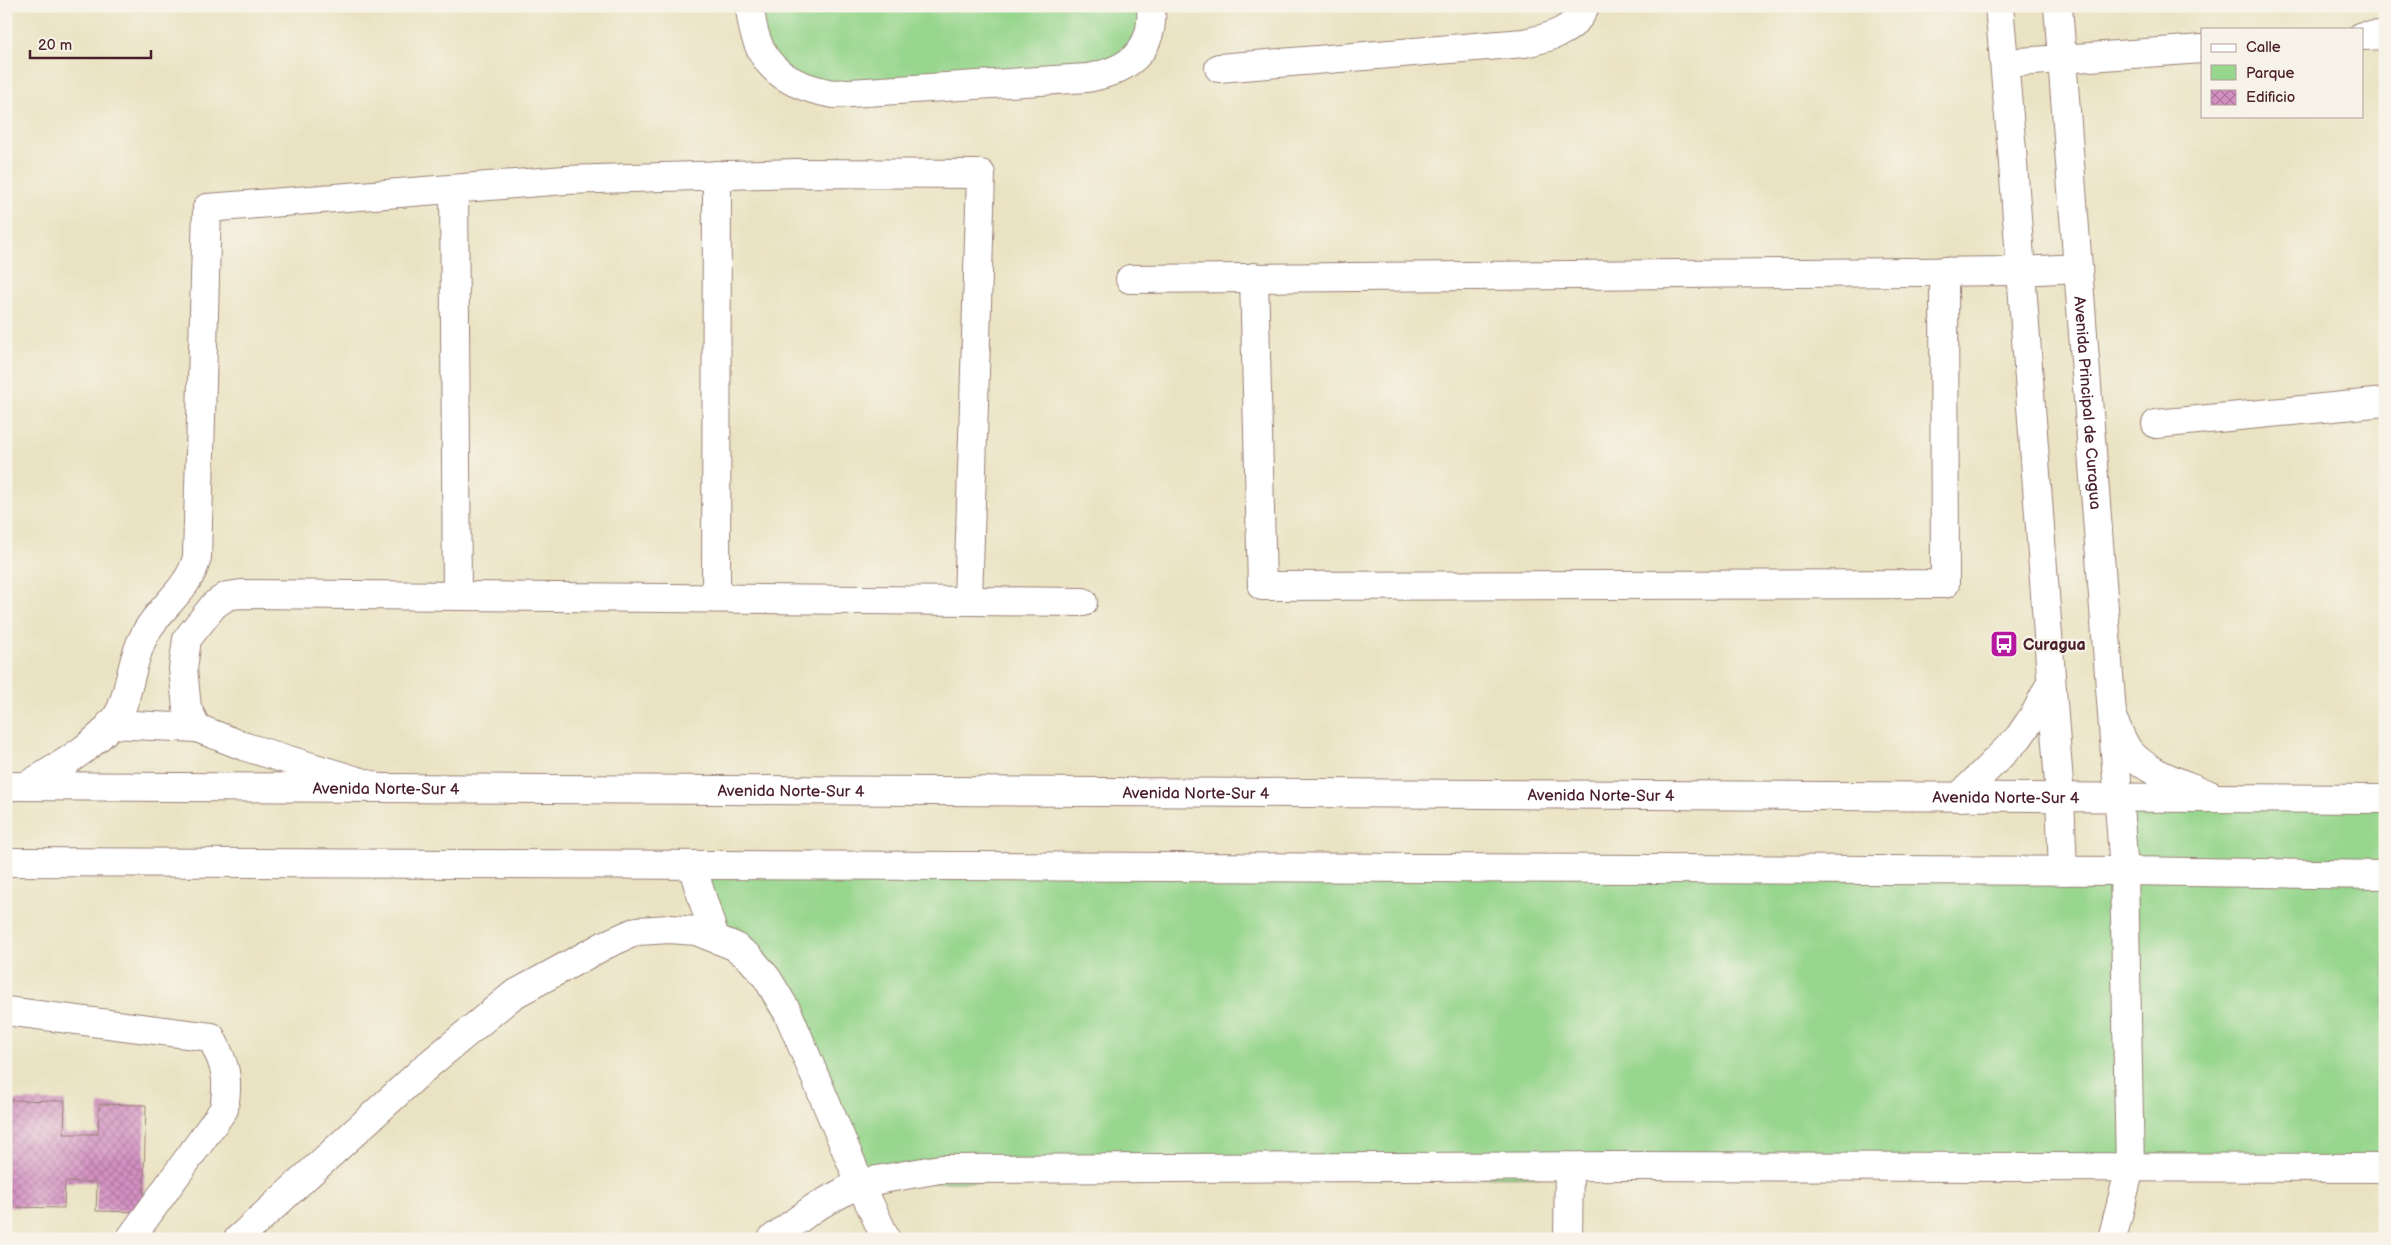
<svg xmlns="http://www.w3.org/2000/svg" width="2391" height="1245" font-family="'Balsamiq Sans',sans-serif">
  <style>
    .green { fill: #97d68d; stroke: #707a5c }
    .building { fill: url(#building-cross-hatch) }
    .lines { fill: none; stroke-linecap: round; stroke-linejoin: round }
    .street-casing { stroke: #9a8177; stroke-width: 30 }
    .secondary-casing { stroke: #9a8177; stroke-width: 30 }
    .street { stroke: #fff; stroke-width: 28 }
    .secondary { stroke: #fff; stroke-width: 28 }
    .labels { text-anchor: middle; stroke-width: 4.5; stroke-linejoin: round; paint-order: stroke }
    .street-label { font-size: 16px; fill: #4a1f2b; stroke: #f7f3e8 }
    .poi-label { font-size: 16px; font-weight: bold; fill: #4a1f2b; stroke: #f7f3e8; text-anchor: start }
  </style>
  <defs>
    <pattern id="building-cross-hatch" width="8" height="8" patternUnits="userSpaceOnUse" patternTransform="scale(1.25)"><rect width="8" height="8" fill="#d390c2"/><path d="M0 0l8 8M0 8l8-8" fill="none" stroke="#ad759e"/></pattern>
  </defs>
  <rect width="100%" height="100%" fill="#f7f3e8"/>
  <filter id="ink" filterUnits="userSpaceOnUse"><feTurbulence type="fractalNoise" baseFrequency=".02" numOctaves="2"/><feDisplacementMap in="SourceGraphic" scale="10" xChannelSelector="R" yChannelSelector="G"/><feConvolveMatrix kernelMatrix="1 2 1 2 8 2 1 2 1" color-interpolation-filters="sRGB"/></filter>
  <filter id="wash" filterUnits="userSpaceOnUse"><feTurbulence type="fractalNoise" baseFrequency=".0096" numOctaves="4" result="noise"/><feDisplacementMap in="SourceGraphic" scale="20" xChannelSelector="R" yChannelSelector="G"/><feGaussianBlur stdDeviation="1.12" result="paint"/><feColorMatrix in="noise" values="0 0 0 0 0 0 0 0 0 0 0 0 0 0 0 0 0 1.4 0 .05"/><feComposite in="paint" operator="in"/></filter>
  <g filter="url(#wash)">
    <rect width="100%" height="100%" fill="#eae3c3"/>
    <path class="green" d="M 750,6 L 1151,6 L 1126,66 L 834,94 L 784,77 Z
      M 2119,799 L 2385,799 L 2385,1168 L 860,1183 L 813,1072 L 734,946 L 692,866 L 2124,871 Z"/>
    <g id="blocks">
      <path class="building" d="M 6,1100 L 65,1101 L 64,1134 L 98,1134 L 99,1104 L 146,1105 L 143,1212 L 96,1211 L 97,1182 L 65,1182 L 64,1208 L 6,1207 Z"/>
    </g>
  </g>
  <g filter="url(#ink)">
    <use href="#blocks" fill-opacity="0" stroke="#9a8177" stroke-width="1"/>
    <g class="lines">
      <defs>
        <g id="street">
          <path d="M 750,6 C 754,62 781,85 834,94 L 1087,78 C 1127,71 1155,52 1151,6"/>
          <path d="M 1999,6 L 2012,150 L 2060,797 L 2063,871"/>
          <path id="s1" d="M 2058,6 L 2124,871 L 2130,1168 L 2112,1239"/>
          <path d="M 2362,36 L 2385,35"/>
          <path d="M 2005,63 L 2202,49"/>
          <path d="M 1219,68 L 1524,43 C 1548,38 1575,32 1585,6"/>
          <path d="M 454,189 L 457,596"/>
          <path d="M 1254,277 L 1262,586 L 1945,584 L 1944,271"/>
          <path d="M 1130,279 L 2021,271 L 2077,268"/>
          <path d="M 2156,424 L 2385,402"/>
          <path d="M 716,598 L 717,175"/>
          <path d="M 110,724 L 197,728"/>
          <path d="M 371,785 L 246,747 L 197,728 L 187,708 L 183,669 L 187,639 L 214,605 L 227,596 L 241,594 L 1083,602"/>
          <path d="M 26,786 C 55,769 109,739 122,707 C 131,683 132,658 145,634 C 160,606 190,589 197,557 L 207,208 L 565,180 L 797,173 L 981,174 L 968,601"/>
          <path d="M 692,866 L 715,938"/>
          <path d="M 6,1011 L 211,1037 C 226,1066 229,1077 224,1109 L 130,1239"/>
          <path d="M 238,1239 L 427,1066 L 513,995 L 605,945 L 637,931 L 670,929 L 696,931 L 734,946 L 750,958 L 767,978 L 788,1013 L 860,1183 L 886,1239"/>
          <path d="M 772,1239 L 814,1208 L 860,1183 L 940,1169 L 1627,1166 L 2385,1168"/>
          <path d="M 1568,1239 L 1569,1167"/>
        </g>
        <g id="secondary">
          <path d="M 2113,720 C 2118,729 2122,742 2129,751 C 2148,774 2183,783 2210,795"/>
          <path id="s2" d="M 6,786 L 2385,799"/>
          <path d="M 1959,797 L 2019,737 L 2036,712 L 2051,682"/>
          <path d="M 6,862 L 2124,871 L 2385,875"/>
        </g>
      </defs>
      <use href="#street" class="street-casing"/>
      <use href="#secondary" class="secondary-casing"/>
      <use href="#street" class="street"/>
      <use href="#secondary" class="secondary"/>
    </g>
  </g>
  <defs>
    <symbol id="bus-square" viewBox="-11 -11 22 22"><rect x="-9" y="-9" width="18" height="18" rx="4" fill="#b5179e" stroke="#f7f3e8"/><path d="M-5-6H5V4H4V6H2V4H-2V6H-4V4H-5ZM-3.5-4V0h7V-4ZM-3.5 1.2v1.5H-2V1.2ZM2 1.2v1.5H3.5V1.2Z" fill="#fff"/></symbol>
  </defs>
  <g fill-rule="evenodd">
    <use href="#bus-square" x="1988" y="628" width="32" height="32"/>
  </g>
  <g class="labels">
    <g class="street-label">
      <text dy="6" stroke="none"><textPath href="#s1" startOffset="398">Avenida Principal de Curagua</textPath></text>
      <text dy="6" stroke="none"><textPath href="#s2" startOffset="380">Avenida Norte-Sur 4</textPath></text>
      <text dy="6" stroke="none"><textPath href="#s2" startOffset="785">Avenida Norte-Sur 4</textPath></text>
      <text dy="6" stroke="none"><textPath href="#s2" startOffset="1190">Avenida Norte-Sur 4</textPath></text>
      <text dy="6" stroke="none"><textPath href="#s2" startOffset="1595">Avenida Norte-Sur 4</textPath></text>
      <text dy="6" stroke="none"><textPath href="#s2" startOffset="2000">Avenida Norte-Sur 4</textPath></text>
    </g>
    <g class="poi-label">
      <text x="2023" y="650">Curagua</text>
    </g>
  </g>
  <rect width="2391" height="1245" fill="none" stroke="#f7f3e8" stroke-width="25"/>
  <rect x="2201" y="28" width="162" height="90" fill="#f7f3e8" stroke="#b29e9c"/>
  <rect x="2211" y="44" width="25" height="8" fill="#ffffff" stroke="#b29e9c"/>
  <text x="2246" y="52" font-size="15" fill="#4a1f2b">Calle</text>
  <rect x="2211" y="65" width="25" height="15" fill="#97d68d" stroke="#b29e9c"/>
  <text x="2246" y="78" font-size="15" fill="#4a1f2b">Parque</text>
  <rect x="2211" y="90" width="25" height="15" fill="url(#building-cross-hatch)" stroke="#b29e9c"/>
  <text x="2246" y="102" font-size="15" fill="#4a1f2b">Edificio</text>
  <path d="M30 50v8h121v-8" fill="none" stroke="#4a1f2b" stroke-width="2.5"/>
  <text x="38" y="50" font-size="15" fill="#4a1f2b" stroke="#f7f3e8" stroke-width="4" paint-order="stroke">20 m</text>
</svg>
